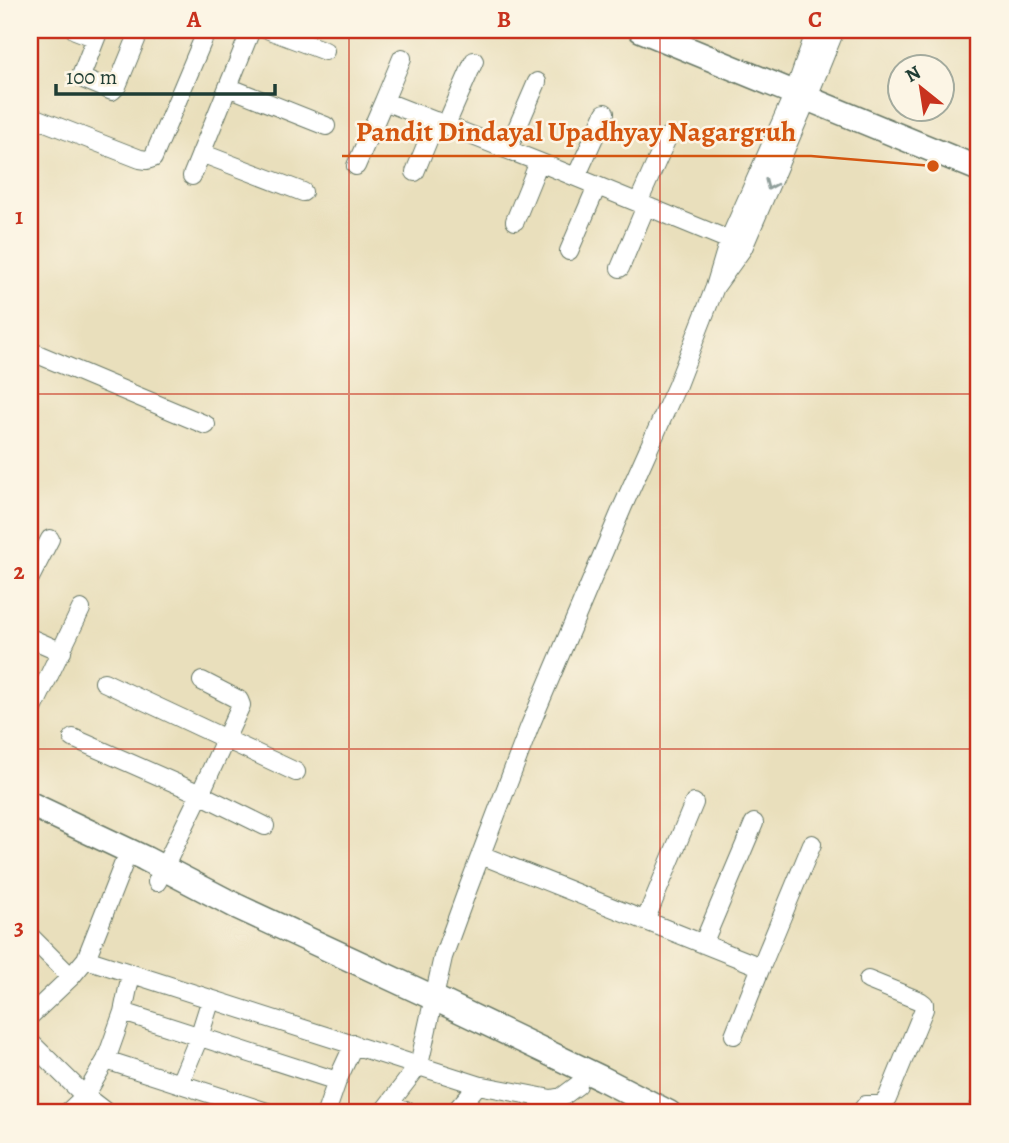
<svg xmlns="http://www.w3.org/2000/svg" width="1009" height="1143" font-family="Alegreya,serif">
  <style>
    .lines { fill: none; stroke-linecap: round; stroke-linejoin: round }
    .street-casing { stroke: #667664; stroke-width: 20 }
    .secondary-casing { stroke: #667664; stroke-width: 27 }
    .street { stroke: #fff; stroke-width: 18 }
    .secondary { stroke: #fff; stroke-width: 24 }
    .oneway { stroke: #8f9e9a }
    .grid { fill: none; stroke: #c8321e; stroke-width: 2; stroke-opacity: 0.55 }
    .leader { fill: none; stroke: #d45610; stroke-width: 2.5 }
    .callout-dot { fill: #d45610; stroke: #fcf5e5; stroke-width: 2.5 }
    .callout-label { font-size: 28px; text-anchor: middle; font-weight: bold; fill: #d45610; stroke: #fcf5e5; stroke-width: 5; stroke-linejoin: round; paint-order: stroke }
    .neatline { fill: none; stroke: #c8321e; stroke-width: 2.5 }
    .grid-label { font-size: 23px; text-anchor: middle; font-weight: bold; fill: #c8321e }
  </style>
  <rect width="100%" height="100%" fill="#fcf5e5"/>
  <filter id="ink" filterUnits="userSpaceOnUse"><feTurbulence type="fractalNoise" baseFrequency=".0143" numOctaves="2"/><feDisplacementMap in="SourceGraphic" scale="14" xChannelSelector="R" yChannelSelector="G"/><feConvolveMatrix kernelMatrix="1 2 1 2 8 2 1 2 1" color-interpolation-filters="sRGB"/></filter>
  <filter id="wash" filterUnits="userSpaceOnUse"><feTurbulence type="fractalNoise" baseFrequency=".00686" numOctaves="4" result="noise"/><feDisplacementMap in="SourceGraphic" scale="28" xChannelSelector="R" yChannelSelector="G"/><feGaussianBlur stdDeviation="1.57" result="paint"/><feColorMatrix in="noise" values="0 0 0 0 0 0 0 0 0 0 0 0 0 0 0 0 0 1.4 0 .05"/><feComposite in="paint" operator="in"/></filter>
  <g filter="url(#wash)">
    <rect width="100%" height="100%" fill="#e9dfbc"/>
  </g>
  <g filter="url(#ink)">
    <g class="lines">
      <defs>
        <path id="street" d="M 75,30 L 96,38
          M 99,30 L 81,76 L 83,79 L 112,91 L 117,86 L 140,30
          M 269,30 L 325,51
          M 816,30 L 794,93 L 729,240 L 715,287 L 743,248 L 807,99 L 835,30
          M 228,87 L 326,126
          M 384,101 L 402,58
          M 30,116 L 140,159 L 147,160 L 153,158 L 207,30
          M 446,125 L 474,61
          M 508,149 L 537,82
          M 201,153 L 303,192
          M 356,166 L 384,101 L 539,162 L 729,240 L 740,246
          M 415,172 L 436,121
          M 192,176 L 251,30
          M 576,177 L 605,113
          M 638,203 L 668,136
          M 515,221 L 539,162
          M 569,251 L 597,186
          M 620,268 L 646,206
          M 30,351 L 206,425
          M 30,578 L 50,539
          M 30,638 L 62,652
          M 104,682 L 296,772
          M 30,715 L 81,609
          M 73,738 L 200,794 L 265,826
          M 481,855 L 761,967 L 812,844
          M 157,882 L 200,794 L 241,705 L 239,700 L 202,681
          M 645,921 L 694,803
          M 30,936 L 71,977
          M 703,944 L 754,823
          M 86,959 L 478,1085 L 551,1099 L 562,1097 L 578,1085
          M 131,974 L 123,1012 L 106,1060 L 270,1113
          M 123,1012 L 337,1081
          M 30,1016 L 71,977 L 86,959 L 123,865
          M 734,1035 L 761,967
          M 30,1042 L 85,1096 L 107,1113
          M 180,1083 L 199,1037 L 211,999
          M 388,1105 L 411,1113
          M 67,1113 L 85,1096 L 106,1060
          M 326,1113 L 337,1081 L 354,1044
          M 382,1113 L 419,1065 L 443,957 L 467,891 L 529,728 L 623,506 L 677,385 L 715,287
          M 454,1113 L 478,1085
          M 860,1113 L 866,1105 L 881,1105 L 887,1099 L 924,1009 L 924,1004 L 920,1001 L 868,980
          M 976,1113 L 979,1107"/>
        <path id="secondary" d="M 641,30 L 979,169
          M 30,804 L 144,858 L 236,906 L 434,998 L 601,1078 L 669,1113"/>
      </defs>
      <use href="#street" class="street-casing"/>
      <use href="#secondary" class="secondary-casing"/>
      <use href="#street" class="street"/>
      <use href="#secondary" class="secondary"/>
    </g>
    <defs><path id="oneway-chevron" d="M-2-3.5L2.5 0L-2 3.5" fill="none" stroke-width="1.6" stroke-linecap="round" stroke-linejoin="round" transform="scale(1.75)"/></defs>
    <use class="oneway" href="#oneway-chevron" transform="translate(770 185) rotate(113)"/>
  </g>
  <path class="grid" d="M 349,30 L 349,1113M 660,30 L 660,1113M 30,394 L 979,394M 30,749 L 979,749"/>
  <path class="leader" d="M933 166L811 156H342"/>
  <circle class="callout-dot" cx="933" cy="166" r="7"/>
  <g class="callout-label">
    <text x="576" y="141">Pandit Dindayal Upadhyay Nagargruh</text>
  </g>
  <rect width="1009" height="1143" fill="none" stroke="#fcf5e5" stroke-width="77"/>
  <g transform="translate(921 88) rotate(330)"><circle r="33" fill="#fcf5e5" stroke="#a4ab9e" stroke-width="2"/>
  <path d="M0-5L12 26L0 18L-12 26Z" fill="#c8321e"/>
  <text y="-10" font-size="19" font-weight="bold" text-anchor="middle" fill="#1f3d34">N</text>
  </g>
  <path d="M56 84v10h219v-10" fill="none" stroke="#1f3d34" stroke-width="3.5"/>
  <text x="66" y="84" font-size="21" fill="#1f3d34" stroke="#fcf5e5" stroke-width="5" paint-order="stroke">100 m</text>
  <rect x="38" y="38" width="932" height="1066" class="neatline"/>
  <g class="grid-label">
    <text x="194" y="27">A</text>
    <text x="504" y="27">B</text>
    <text x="815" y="27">C</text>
    <text x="19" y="224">1</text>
    <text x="19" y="579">2</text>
    <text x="19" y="935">3</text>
  </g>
</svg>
